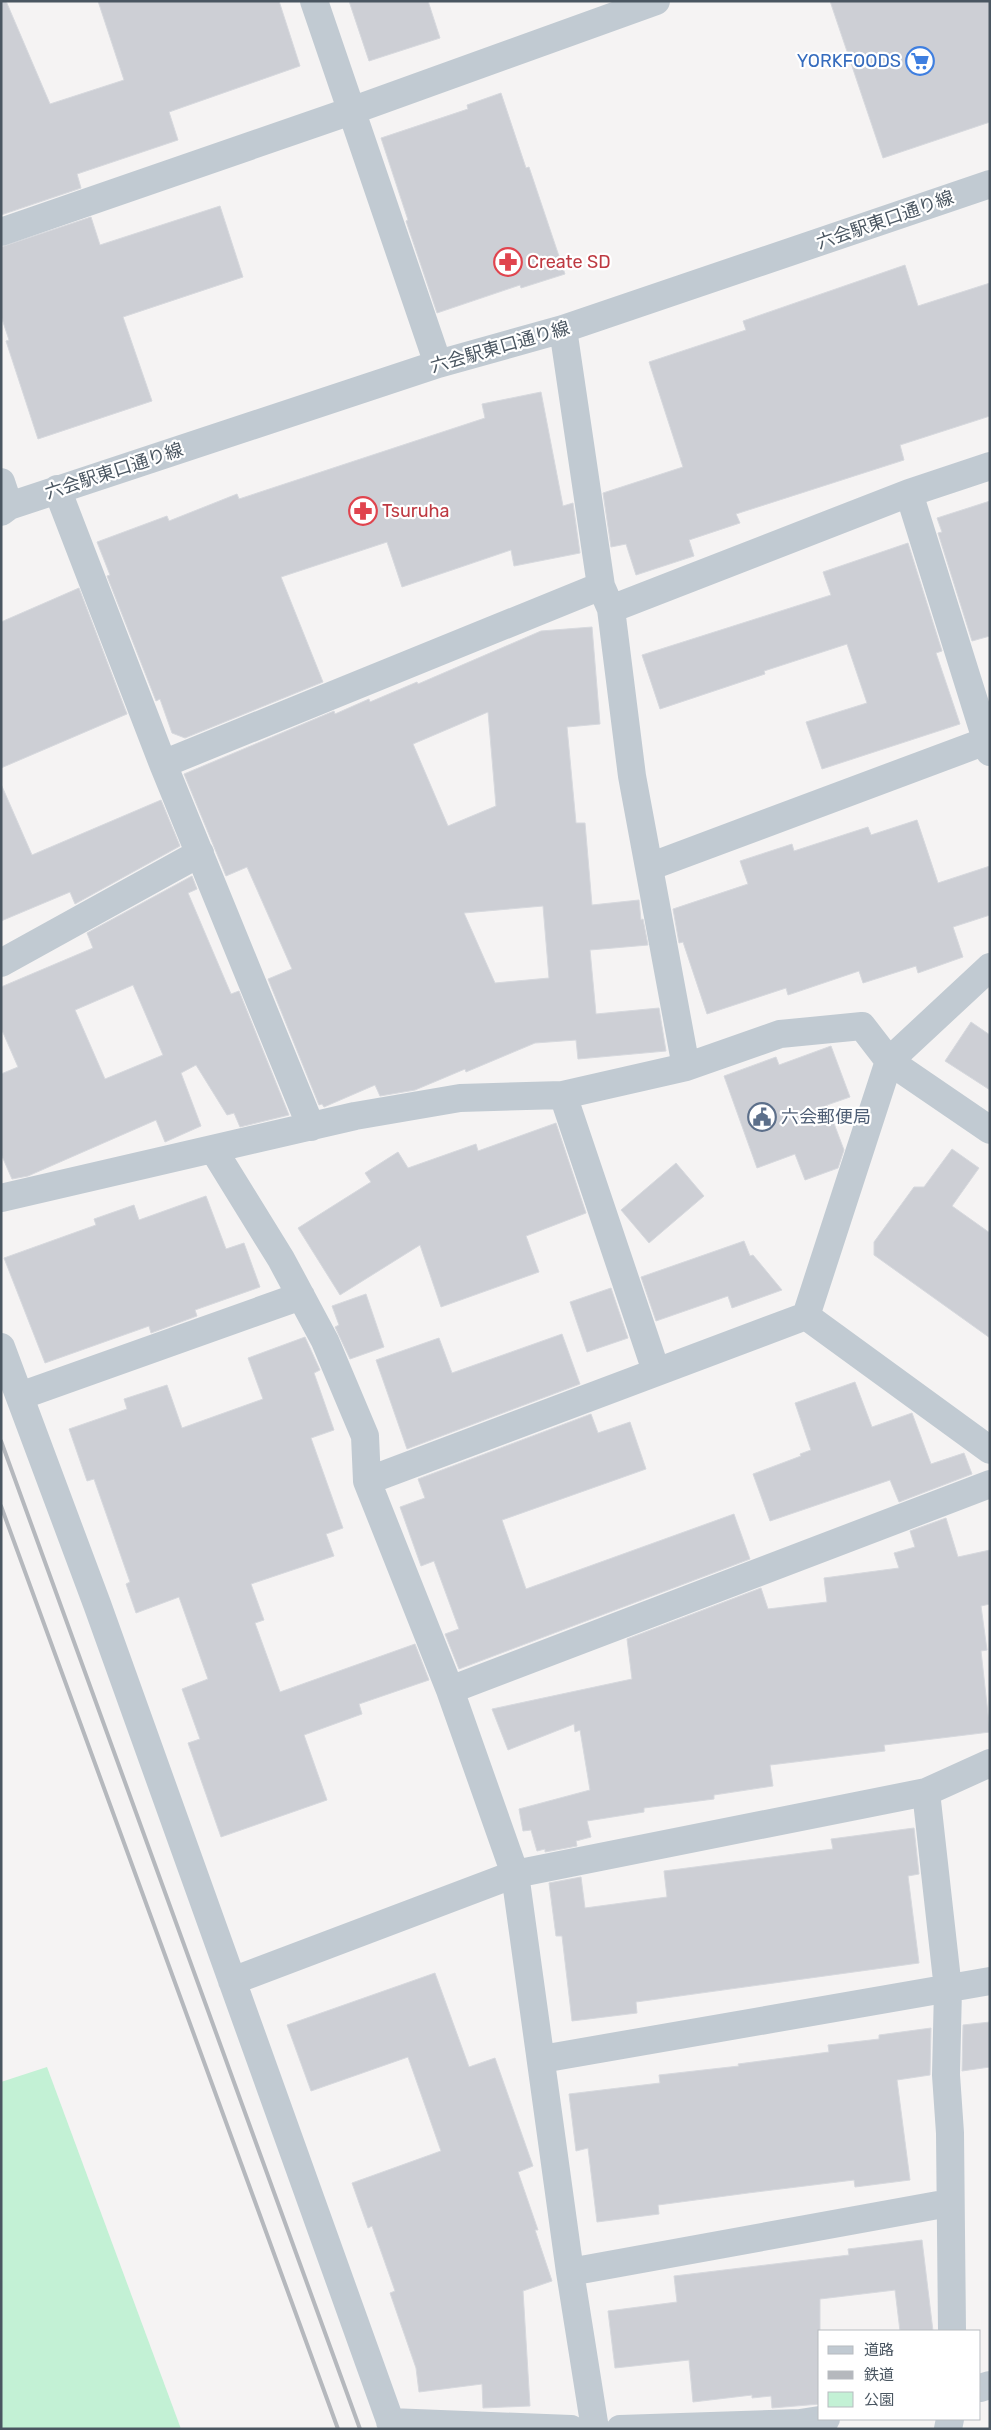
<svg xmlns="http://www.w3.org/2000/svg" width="991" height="2430" font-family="Rubik,'Noto Sans JP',sans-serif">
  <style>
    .green { fill: #c3f1d5 }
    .building { fill: #cdcfd5; stroke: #d7d9de; fill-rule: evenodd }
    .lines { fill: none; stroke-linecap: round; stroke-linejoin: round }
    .minor { stroke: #c1cad2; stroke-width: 28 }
    .rail { stroke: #b5b8bd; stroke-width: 4 }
    .labels { text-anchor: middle; stroke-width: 4.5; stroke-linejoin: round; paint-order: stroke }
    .shop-label { font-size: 18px; fill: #366cbe; stroke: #fff; text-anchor: end }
    .street-label { font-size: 18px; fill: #4a5661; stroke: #fff }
    .health-label { font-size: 18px; fill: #be3a42; stroke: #fff; text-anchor: start }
    .service-label { font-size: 18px; fill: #4e5e75; stroke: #fff; text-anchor: start }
  </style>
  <rect width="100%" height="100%" fill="#f5f3f3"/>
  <path class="green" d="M 47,2067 L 181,2429 L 1,2429 L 1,2082 Z"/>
  <path class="building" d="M 1,1 L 6,1 L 50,104 L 124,80 L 98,1 L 279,1 L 300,66 L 169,112 L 178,140 L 77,174 L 81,188 L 1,215 Z
    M 349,1 L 428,1 L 440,38 L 369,61 Z
    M 830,1 L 990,1 L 990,122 L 883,158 Z
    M 501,93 L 526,168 L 529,167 L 565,274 L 521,288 L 520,285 L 437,313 L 406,221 L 408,220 L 381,138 L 468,109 L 467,105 Z
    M 220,206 L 243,277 L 123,317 L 152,401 L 38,439 L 6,341 L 9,340 L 1,316 L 1,247 L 91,217 L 100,245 Z
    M 905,265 L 918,306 L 990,283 L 990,416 L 900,445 L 904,460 L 736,514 L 740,523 L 689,540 L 694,556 L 636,575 L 626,544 L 611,547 L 603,493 L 683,467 L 649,362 L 746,330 L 743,321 Z
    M 541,392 L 563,506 L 573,503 L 580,553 L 514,566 L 511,550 L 402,587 L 387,542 L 281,577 L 323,682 L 185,738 L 172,733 L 160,699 L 156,701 L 107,576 L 110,575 L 97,542 L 167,516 L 169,521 L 237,494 L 239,499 L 485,418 L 482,404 Z
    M 990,501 L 990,636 L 972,641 L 938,533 L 942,532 L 937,518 Z
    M 908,543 L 942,651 L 936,653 L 960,724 L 822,769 L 806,722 L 867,703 L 847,644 L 764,671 L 765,674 L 660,709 L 642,655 L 831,595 L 823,572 Z
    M 79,588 L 127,714 L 1,768 L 1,622 Z
    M 592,627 L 600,724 L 567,727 L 576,823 L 585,823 L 592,905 L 639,900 L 641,920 L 643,919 L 648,945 L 590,950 L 596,1014 L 659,1008 L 666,1051 L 578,1059 L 576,1040 L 535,1043 L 466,1072 L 465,1069 L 415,1090 L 380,1096 L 375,1085 L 324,1107 L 322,1104 L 319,1105 L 268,979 L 292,969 L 247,867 L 226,876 L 184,774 L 334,711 L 335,714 L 369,699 L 370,702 L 417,682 L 418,684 L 541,631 ZM 488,712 L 496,806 L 448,826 L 413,744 ZM 543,906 L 549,978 L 495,983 L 464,913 Z
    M 1,784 L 32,855 L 161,800 L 180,846 L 75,904 L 70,892 L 1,921 Z
    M 917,820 L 938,883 L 990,866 L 990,915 L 953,927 L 963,957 L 918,973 L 916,966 L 863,983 L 859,971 L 788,995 L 786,988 L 707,1014 L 683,942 L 679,943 L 673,909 L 748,884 L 740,861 L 792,844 L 794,851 L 868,827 L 871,835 Z
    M 192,876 L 197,889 L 188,893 L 231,994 L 239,991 L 289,1115 L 240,1127 L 234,1113 L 227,1115 L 196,1065 L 181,1073 L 201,1126 L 165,1142 L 156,1120 L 28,1176 L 12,1179 L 1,1154 L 1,1074 L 18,1067 L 1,1028 L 1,987 L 93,948 L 87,933 ZM 133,985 L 163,1055 L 105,1079 L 75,1010 Z
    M 971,1022 L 990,1035 L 990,1090 L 945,1061 Z
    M 831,1046 L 850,1097 L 827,1105 L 844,1150 L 838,1168 L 805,1180 L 795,1154 L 757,1168 L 724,1076 L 776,1057 L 779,1065 Z
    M 556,1123 L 586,1213 L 526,1236 L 539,1272 L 441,1307 L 420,1245 L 340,1295 L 298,1228 L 371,1182 L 365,1173 L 398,1152 L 408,1168 L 476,1144 L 478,1151 Z
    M 952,1149 L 979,1168 L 952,1206 L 990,1233 L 990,1338 L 874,1255 L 874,1242 L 914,1187 L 924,1187 Z
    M 676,1163 L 704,1196 L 649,1243 L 621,1210 Z
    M 206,1196 L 226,1249 L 244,1243 L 260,1287 L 195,1310 L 197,1316 L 151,1333 L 149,1326 L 45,1363 L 4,1258 L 96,1225 L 94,1219 L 134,1205 L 139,1220 Z
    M 744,1241 L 750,1256 L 753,1255 L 782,1290 L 732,1308 L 728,1296 L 656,1321 L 641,1277 Z
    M 611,1288 L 628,1338 L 587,1352 L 570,1302 Z
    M 366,1294 L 384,1347 L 350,1359 L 335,1327 L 339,1325 L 332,1306 Z
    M 562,1334 L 580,1384 L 407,1449 L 376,1360 L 439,1338 L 452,1373 Z
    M 305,1337 L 320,1370 L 314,1373 L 334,1430 L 311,1438 L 343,1528 L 326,1534 L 334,1556 L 251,1584 L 264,1620 L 255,1623 L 280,1692 L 415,1644 L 429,1680 L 359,1704 L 362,1714 L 304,1735 L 327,1800 L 221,1837 L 188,1743 L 200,1739 L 182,1689 L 208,1679 L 179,1597 L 136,1613 L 126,1584 L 130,1582 L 94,1479 L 87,1481 L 69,1429 L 127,1409 L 124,1399 L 167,1385 L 182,1428 L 263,1399 L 248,1358 Z
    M 855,1382 L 872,1427 L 912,1413 L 931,1464 L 964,1453 L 972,1474 L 899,1502 L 890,1480 L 770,1521 L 753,1474 L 801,1456 L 800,1454 L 811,1450 L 795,1403 Z
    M 591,1414 L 598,1433 L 630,1422 L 646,1469 L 502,1520 L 526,1589 L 734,1514 L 750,1559 L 459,1669 L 445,1634 L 459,1629 L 434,1561 L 421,1566 L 400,1507 L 425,1498 L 418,1479 Z
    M 946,1518 L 958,1557 L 990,1550 L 990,1604 L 981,1606 L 987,1650 L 981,1651 L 990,1732 L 884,1745 L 885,1751 L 770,1765 L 773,1786 L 714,1795 L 714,1799 L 644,1808 L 644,1812 L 587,1821 L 591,1837 L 576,1841 L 577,1846 L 545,1852 L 545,1849 L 537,1851 L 531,1830 L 523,1831 L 519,1809 L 590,1790 L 580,1730 L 575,1732 L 574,1724 L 508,1750 L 492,1709 L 632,1679 L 627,1639 L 761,1588 L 768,1609 L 827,1602 L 824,1578 L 899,1568 L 894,1553 L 915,1547 L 910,1531 Z
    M 914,1828 L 919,1874 L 908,1876 L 919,1963 L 636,2002 L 637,2013 L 572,2021 L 562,1936 L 556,1936 L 549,1883 L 581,1877 L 585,1908 L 667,1897 L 664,1871 L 833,1849 L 831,1839 Z
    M 435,1973 L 469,2067 L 495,2058 L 533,2166 L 518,2172 L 538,2230 L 535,2230 L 552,2281 L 523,2291 L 530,2406 L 483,2408 L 482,2384 L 419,2392 L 416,2368 L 390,2293 L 395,2291 L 372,2226 L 368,2228 L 352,2183 L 441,2151 L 408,2057 L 311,2091 L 287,2025 Z
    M 990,2022 L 990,2067 L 962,2071 L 963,2025 Z
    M 931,2028 L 930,2075 L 897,2080 L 910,2180 L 855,2187 L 854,2180 L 748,2193 L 658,2205 L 659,2214 L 597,2222 L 588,2148 L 576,2151 L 569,2094 L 660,2083 L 659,2075 L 739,2066 L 738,2064 L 829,2052 L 828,2045 L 879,2039 L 879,2035 Z
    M 922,2240 L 933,2331 L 900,2331 L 895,2290 L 820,2299 L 820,2404 L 772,2408 L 771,2396 L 752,2398 L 752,2395 L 693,2402 L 689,2360 L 615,2368 L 608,2311 L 677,2302 L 674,2276 L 849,2255 L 848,2249 Z"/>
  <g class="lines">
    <path class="minor" d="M 314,1 L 438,364
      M 1,232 L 351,111 L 656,1
      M 563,329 L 601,586 L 611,609 L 632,776 L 686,1067
      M 1,482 L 9,506 L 1,512
      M 57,489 L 163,764 L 311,1127
      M 909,493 L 990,752
      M 9,506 L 438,364 L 563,329 L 990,184
      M 611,609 L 909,493 L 990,466
      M 163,764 L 601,586
      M 649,867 L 986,741
      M 1,963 L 200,853
      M 563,1095 L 656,1371
      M 213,1149 L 281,1259 L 325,1341 L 365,1436 L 367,1481 L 450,1690 L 515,1874 L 570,2272 L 595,2429
      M 1,1198 L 355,1116 L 460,1098 L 563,1095 L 686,1067 L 780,1034 L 862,1026 L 889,1061 L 990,1130
      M 806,1316 L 889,1061 L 990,967
      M 1,1347 L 97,1604 L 393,2429
      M 20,1396 L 301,1296
      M 367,1481 L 806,1316 L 990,1450
      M 450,1690 L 990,1484
      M 926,1792 L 948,1989 L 946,2075 L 950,2133 L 952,2331
      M 232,1981 L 515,1874 L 926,1792 L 990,1763
      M 542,2059 L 990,1981
      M 570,2272 L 949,2203
      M 980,2388 L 990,2385
      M 390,2422 L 571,2429
      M 620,2429 L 800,2423 L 826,2419
      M 948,2429 L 950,2419"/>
    <path class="rail" d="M 1,1441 L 360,2429
      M 1,1506 L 338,2429"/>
  </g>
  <defs>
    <symbol id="supermarket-ring" viewBox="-11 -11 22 22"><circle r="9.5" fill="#fff" stroke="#3f7fe0" stroke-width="1.5"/><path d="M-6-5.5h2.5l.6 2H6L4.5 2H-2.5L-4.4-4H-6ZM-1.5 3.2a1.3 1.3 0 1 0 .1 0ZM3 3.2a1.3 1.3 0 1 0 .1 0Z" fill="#3f7fe0"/></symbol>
    <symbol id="pharmacy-ring" viewBox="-11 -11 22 22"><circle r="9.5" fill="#fff" stroke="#e0444e" stroke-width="1.5"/><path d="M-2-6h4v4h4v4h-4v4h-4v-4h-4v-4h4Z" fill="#e0444e"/></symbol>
    <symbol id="civic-ring" viewBox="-11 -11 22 22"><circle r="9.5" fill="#fff" stroke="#5c6f8a" stroke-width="1.5"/><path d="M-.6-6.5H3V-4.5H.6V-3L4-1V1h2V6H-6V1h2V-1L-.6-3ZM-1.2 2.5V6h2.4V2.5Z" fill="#5c6f8a"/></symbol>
  </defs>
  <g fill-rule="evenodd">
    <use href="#supermarket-ring" x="904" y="45" width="32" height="32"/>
    <use href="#pharmacy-ring" x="492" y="246" width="32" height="32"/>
    <use href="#pharmacy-ring" x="347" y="495" width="32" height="32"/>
    <use href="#civic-ring" x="746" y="1101" width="32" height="32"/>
  </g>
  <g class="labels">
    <g class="shop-label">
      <text x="901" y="67">YORKFOODS</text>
    </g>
    <g class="street-label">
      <text transform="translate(885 220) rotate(-19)" y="6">六会駅東口通り線</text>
      <text transform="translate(500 347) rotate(-16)" y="6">六会駅東口通り線</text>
      <text transform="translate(114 471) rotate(-18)" y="6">六会駅東口通り線</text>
    </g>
    <g class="health-label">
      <text x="527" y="268">Create SD</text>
      <text x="382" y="517">Tsuruha</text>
    </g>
    <g class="service-label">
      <text x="781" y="1123">六会郵便局</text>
    </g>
  </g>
  <rect width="991" height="2430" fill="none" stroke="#4a5661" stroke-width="5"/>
  <rect x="818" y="2330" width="162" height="90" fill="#ffffff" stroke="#b7bbc0"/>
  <rect x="828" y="2346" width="25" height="8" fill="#c1cad2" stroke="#b7bbc0"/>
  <text x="864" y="2355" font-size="15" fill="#4a5661">道路</text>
  <rect x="828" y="2371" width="25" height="8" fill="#b5b8bd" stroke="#b7bbc0"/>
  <text x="864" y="2380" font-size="15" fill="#4a5661">鉄道</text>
  <rect x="828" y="2392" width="25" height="15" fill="#c3f1d5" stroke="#b7bbc0"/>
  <text x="864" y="2405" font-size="15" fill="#4a5661">公園</text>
</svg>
